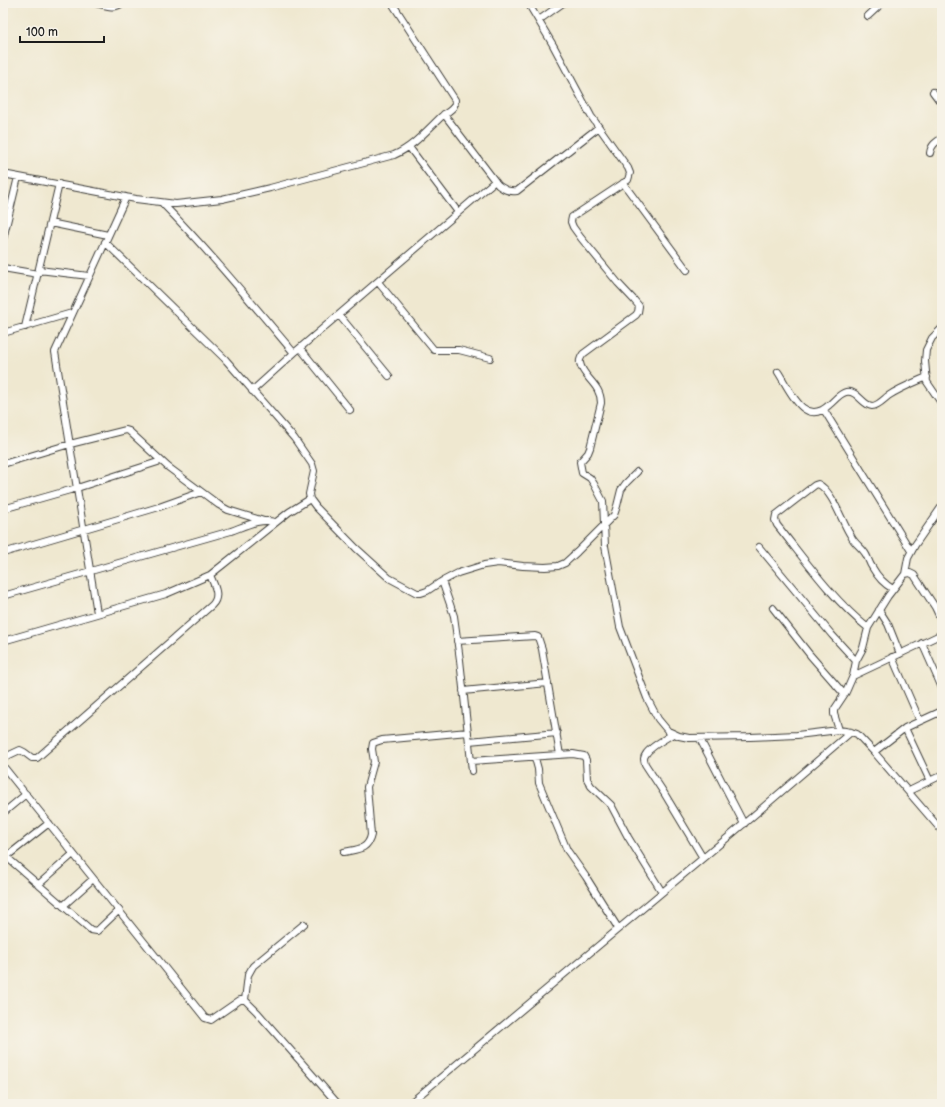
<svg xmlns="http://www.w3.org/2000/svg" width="945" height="1107" font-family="'Balsamiq Sans',sans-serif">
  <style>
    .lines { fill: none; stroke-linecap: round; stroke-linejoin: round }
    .street-casing { stroke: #3c3b37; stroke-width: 8 }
    .street { stroke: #fff; stroke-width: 6 }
  </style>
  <rect width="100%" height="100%" fill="#f7f3e8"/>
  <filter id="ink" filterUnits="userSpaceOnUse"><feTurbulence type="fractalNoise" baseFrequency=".025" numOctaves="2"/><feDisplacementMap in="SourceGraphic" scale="8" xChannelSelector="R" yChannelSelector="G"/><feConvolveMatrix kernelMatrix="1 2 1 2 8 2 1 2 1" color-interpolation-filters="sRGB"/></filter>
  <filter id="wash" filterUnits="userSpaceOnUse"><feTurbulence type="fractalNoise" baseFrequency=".012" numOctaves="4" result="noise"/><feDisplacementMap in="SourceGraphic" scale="16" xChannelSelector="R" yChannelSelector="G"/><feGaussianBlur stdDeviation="0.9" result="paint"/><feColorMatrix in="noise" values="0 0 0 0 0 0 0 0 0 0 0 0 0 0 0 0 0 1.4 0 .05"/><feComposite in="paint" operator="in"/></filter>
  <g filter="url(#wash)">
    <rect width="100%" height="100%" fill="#efe8d0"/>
  </g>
  <g filter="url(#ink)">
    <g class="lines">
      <defs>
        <path id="street" d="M 96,3 C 104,5 115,10 122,3
          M 528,3 L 553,45 L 591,116 L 628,168 L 630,173 L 628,180 L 572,217 L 571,222 L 573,227 L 581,238 L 618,283 L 634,300 L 639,306 L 638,312 L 636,315 L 583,354 C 581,357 579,360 580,363 C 583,378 601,384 601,403 L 590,448 L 588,453 L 580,462 L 582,473 L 590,478 L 594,484 L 603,501 L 605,546 L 620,627 L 647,698 L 658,719 L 668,731 L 679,736 L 689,738 L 750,737 L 797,735 L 839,730 L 851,732 L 857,734 L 874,752 L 942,831
          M 868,16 L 882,3
          M 539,20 L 563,3
          M 933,92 L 942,104
          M 444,114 L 498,185 C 505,190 509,192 517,191 L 599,127
          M 409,147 L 458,212
          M 930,153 C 931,145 936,142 942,138
          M 3,174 L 136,199 L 176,204 L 222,199 L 270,188 L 394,155 C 413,147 427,130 442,116 C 446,113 452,110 454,106 C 455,104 455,102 455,100 L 392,3
          M 623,183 L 687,270
          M 162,203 C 209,251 251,302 294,353
          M 50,223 L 108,235
          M 3,239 L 18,177
          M 105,242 L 225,359 L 294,438 L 312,464 L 314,471 L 309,494 L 310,499 L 316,507 L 356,548 L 389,578 L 417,593 L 421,593 L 427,591 L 439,583 L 458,573 L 484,565 L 498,563 L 523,566 L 545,567 L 558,566 L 565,563 L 577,552 L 614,515 L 617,506 L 621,490 L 626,483 L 637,472
          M 3,268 L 38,274
          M 39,270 L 89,276
          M 378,282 L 434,350 L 459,350 L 490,358
          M 339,315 L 389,376
          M 25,327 L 59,184
          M 942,328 L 932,338 L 926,350 L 925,361 L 927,382 L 942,404
          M 3,333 L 72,313
          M 300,348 L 350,410
          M 778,372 C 790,390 804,428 829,405 C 834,401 840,393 846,392 C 858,390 862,405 872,406 C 878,406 884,399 888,396 C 900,388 913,383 927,377
          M 252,391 L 294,353 L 495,181
          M 824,410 L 911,551
          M 3,464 L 70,444 L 126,430 L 129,431 L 168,467 L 219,505 L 228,510 L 264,521
          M 3,509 L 77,488 L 161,461
          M 759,547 L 832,635 L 856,661
          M 3,553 L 159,507 L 201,492
          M 905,574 L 910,573 L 914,575 L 935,607 L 942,622
          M 442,581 L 454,616 L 460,660 L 472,771
          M 3,596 L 231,531 C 245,526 260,518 275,522
          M 773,608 L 810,655 L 844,694
          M 879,610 L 888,624 L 900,654
          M 97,613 L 55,352 L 126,197
          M 868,628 C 833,600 805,560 777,525 L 775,520 L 776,515 L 815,485 L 818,484 C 833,491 842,523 851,536 C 854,543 861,547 865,553 C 868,557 869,563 872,567 C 877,576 884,584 893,589
          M 3,641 L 166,594 L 210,575 L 289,512 L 310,499
          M 457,641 L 535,636 L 538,637 L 542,649 L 560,755
          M 922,643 L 942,688
          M 892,657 L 920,721
          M 853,676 L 942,634
          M 463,691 L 548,683
          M 905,728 L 930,781
          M 839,730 L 834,714 L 834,710 L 846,692 L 853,676 L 856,661 L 863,648 L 868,628 L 888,596 L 905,574 L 908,558 L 915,545 L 942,506
          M 673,734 C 665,739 650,747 646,754 C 643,758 644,760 645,764 L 664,793 L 703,858
          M 700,739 L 744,824
          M 469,741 L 557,733
          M 874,752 L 905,728 L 942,711
          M 3,758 L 20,750 L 24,752 L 32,758 L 37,758 L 212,605 C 221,596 214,585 210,575
          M 535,758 L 538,769 L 539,783 L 567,850 L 586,877 L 618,928
          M 471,761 L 573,754 L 584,756 L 586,760 L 587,779 L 591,786 L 611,805 L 628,837 L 662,892
          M 3,766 L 205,1018 L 211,1020 L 240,1000 L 245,1000 L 257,1012 L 338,1104
          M 909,791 L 942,775
          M 3,813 L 26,794
          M 344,852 C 357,849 368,850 371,835 L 367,787 L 374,762 L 372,749 L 373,743 L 382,740 L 468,732
          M 3,854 L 91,930 L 97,931 L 119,910
          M 6,857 L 49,823
          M 38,885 L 73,854
          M 63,906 L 93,879
          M 245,1000 L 248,975 L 253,966 L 304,924
          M 409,1104 L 733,833 L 851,732"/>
      </defs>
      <use href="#street" class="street-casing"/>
      <use href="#street" class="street"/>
    </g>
  </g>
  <rect width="945" height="1107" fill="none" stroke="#f7f3e8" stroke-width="16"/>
  <path d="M20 36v6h84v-6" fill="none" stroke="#1c1c1c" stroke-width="2"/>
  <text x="26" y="36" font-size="12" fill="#1c1c1c" stroke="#f7f3e8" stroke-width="3" paint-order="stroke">100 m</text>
</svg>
